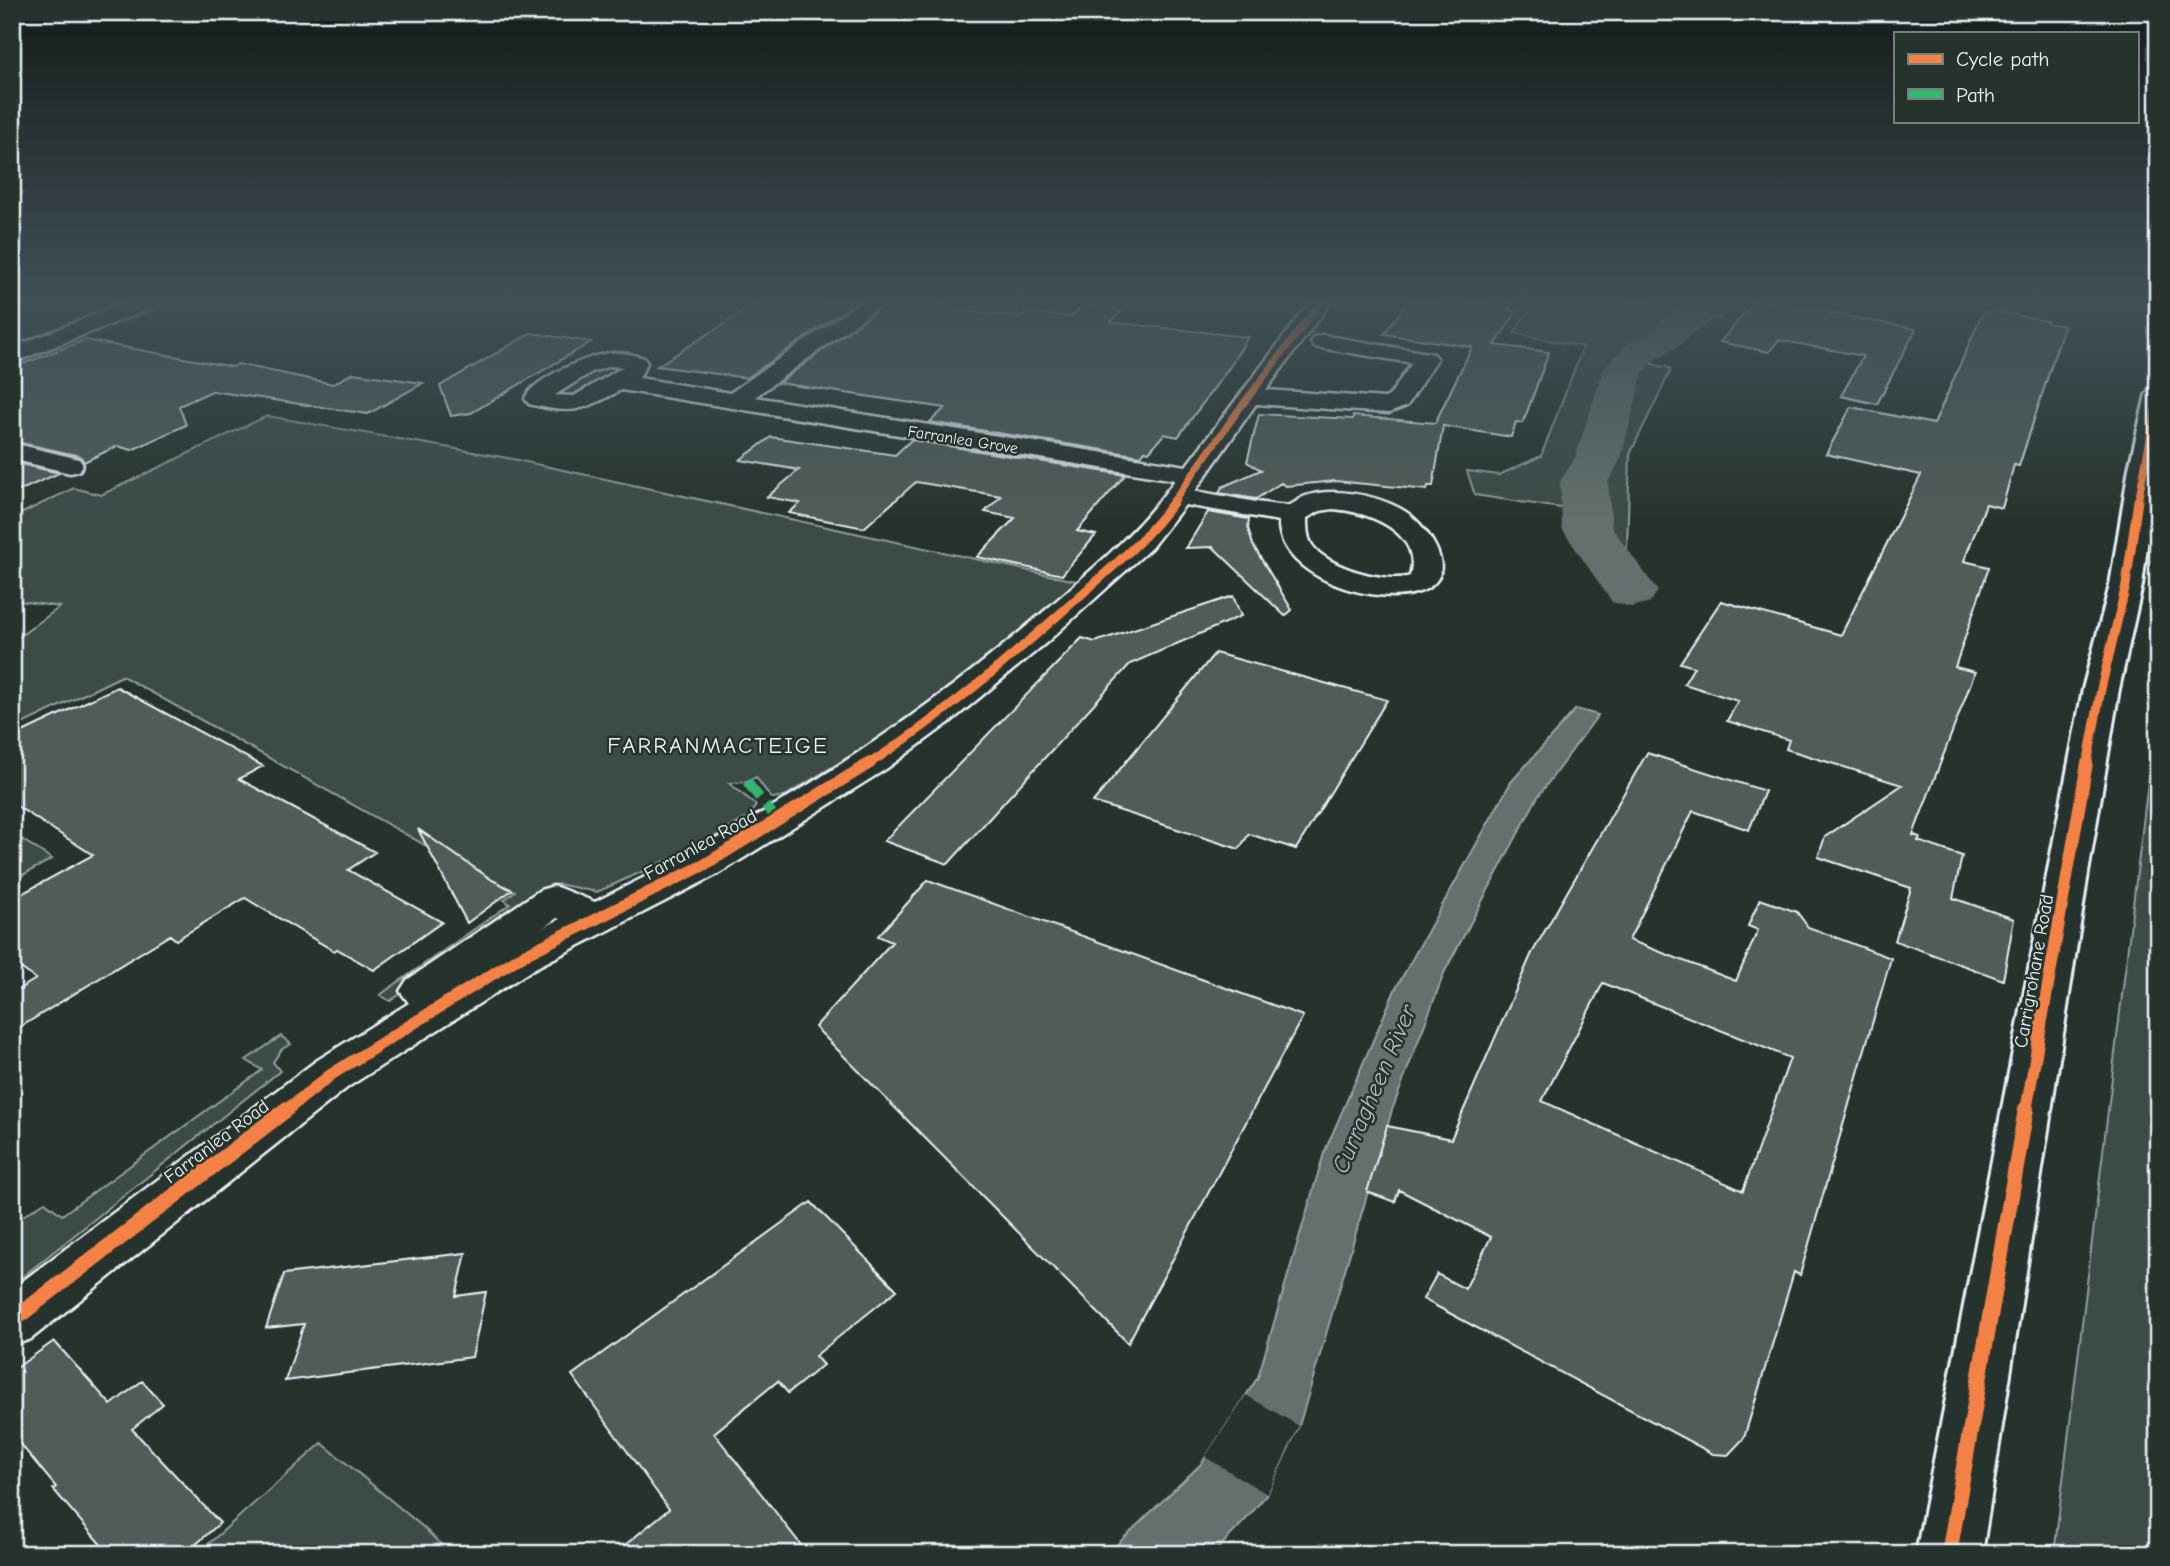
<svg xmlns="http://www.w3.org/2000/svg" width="2170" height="1566" font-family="'Comic Neue',sans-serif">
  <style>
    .green { fill: #3e4b47; stroke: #939ea0; stroke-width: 2 }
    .water { fill: #636f6d; stroke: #98a3a5; stroke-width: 2 }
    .pier { fill: #26332d }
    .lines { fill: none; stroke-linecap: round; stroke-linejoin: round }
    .river { fill: #636f6d; fill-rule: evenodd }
    .building { fill: #505c59; stroke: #e8f1f8; stroke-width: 2; fill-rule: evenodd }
    .street-casing { stroke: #e8f1f8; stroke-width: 5 }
    .secondary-casing { stroke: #e8f1f8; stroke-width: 6 }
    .highway-casing { stroke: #e8f1f8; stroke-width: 6 }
    .street { fill: #26332d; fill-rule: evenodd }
    .secondary { fill: #26332d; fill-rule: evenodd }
    .highway { fill: #26332d; fill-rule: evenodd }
    .quiet { stroke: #33b770; stroke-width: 10; stroke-dasharray: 20 10; stroke-linecap: butt }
    .cycleway-far3-casing { stroke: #26332d; stroke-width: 10 }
    .cycleway-far2-casing { stroke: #26332d; stroke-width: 12 }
    .cycleway-far1-casing { stroke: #26332d; stroke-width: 17 }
    .cycleway-casing { stroke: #26332d; stroke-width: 20 }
    .cycleway-far3 { stroke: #f48246; stroke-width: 7 }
    .cycleway-far2 { stroke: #f48246; stroke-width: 9 }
    .cycleway-far1 { stroke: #f48246; stroke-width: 12 }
    .cycleway { stroke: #f48246; stroke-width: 16 }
    .labels { text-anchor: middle; stroke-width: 5; stroke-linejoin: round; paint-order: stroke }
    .far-street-label { font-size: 16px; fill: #e8f1f8; stroke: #26332d }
    .street-label { font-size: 19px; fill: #e8f1f8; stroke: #26332d }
    .quarter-label { font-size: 23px; letter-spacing: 2px; fill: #e8f1f8; stroke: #26332d }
    .near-water-label { font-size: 24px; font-style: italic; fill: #b3bdc0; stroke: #26332d }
  </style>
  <rect width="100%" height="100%" fill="#26332d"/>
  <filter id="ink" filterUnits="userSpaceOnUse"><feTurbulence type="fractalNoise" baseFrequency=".0143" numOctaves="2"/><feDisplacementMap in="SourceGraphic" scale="14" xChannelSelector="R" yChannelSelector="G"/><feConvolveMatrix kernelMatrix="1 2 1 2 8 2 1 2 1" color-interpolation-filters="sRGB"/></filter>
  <g filter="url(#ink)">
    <path class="green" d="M 1534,302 L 1730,302 L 1719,320 L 1713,318 L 1648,363 L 1670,368 L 1670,372 L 1630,454 L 1627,548 L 1574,510 L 1475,495 L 1467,471 L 1499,475 L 1541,456 L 1583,347 L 1514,333 Z
      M 596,365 L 628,366 L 580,397 L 553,396 Z
      M 267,416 L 508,458 L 1081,582 L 927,709 L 783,797 L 771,798 L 756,777 L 747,782 L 729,783 L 756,805 L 750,816 L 699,846 L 597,892 L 558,884 L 390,1001 L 380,995 L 510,904 L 504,900 L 515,891 L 492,880 L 447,849 L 441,854 L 122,676 L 12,729 L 12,642 L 60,607 L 12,600 L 12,518 L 74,488 L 101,495 Z
      M 2158,700 L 2158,1554 L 2054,1554 Z
      M 12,833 L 52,859 L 12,881 Z
      M 281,1036 L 291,1044 L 282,1049 L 273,1062 L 280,1071 L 12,1285 L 12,1223 L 45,1202 L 62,1215 L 262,1070 L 246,1060 Z
      M 322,1443 L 423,1527 L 451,1554 L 197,1554 Z"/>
    <path class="water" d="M 1576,709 L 1598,715 L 1537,798 L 1445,971 L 1392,1110 L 1299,1426 L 1267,1494 L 1249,1516 L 1213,1554 L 1107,1554 L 1201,1464 L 1258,1377 L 1324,1153 L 1395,990 L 1511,782 Z"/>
    <path class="pier" d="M 1246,1395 L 1299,1426 L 1267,1494 L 1205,1457 Z"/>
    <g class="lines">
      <path class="river" d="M 1683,302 L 1723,302 L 1682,344 L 1655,360 L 1643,372 L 1621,458 L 1608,482 L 1612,528 L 1658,591 L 1650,602 L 1631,607 L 1612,602 L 1562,529 L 1560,482 L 1575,458 L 1604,368 L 1627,344 L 1654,328 Z"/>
    </g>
    <path class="building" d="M 759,302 L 856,302 L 747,378 L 657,366 Z
      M 888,302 L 945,302 L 939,308 L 1020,317 L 1025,312 L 1071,317 L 1083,305 L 1122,310 L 1111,322 L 1248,337 L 1231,365 L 1178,437 L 1164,434 L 1149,452 L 1145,451 L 1141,456 L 930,422 L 945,408 L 779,383 Z
      M 1407,302 L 1514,302 L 1509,310 L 1517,311 L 1495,345 L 1549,352 L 1523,423 L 1516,422 L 1511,437 L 1443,426 L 1433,486 L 1428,486 L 1427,490 L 1335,481 L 1286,486 L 1281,483 L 1256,499 L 1219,493 L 1222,487 L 1261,470 L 1247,462 L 1259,414 L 1353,419 L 1353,416 L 1435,423 L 1472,347 L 1384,334 Z
      M 1754,302 L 1769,302 L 1916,329 L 1877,404 L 1841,396 L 1863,356 L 1779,340 L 1769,352 L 1720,342 Z
      M 1993,311 L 2048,321 L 2047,323 L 2064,326 L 2019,466 L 2014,465 L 2002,508 L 1986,504 L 1964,561 L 1989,567 L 1955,667 L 1975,672 L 1913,835 L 1920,837 L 1918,841 L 1962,856 L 1953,898 L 2014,919 L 2003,980 L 1895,941 L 1911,888 L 1818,857 L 1825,837 L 1902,785 L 1786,749 L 1789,740 L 1727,721 L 1738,701 L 1684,684 L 1694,667 L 1680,663 L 1721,601 L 1841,635 L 1921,475 L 1826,454 L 1851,407 L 1934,424 L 1983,312 L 1992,313 Z
      M 531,333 L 591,342 L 471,413 L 451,416 L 440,386 Z
      M 85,340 L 233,367 L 238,364 L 333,384 L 353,373 L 423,383 L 368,414 L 212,391 L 179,406 L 186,425 L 132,450 L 117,446 L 84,462 L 80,456 L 12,441 L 12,368 Z
      M 771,437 L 895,455 L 911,440 L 1125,475 L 1077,531 L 1096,535 L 1062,575 L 977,557 L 1015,518 L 985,512 L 1001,496 L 916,482 L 864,528 L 789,513 L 800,503 L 767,497 L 799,470 L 740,460 Z
      M 12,462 L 59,473 L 12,494 Z
      M 1208,512 L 1249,519 L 1248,528 L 1253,545 L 1292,610 L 1285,616 L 1213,547 L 1186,548 Z
      M 1233,596 L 1241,616 L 1130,664 L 948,864 L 884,841 L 1082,638 L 1095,642 Z
      M 1215,653 L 1387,700 L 1296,849 L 1249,834 L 1239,849 L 1093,802 Z
      M 117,687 L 263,766 L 239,779 L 375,852 L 348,870 L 442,922 L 374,970 L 337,949 L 334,951 L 245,898 L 176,940 L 170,935 L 12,1032 L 12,993 L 36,979 L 12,962 L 12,899 L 93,855 L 12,803 L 12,737 Z
      M 1647,753 L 1765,791 L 1749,830 L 1693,811 L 1629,940 L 1736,981 L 1758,930 L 1748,926 L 1760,899 L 1797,912 L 1808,927 L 1891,958 L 1800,1275 L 1794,1272 L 1744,1438 L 1728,1455 L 1713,1454 L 1423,1299 L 1437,1274 L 1465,1289 L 1491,1237 L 1399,1190 L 1395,1202 L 1367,1192 L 1387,1126 L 1451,1139 L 1531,955 ZM 1603,983 L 1790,1058 L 1743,1191 L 1542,1101 Z
      M 418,829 L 492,880 L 512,890 L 467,923 Z
      M 928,880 L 1303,1016 L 1128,1343 L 815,1027 L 892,942 L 878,936 Z
      M 811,1202 L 897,1290 L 815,1356 L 823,1365 L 788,1393 L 778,1381 L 714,1433 L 808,1554 L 614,1554 L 669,1509 L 572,1375 Z
      M 466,1253 L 456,1296 L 486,1292 L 472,1357 L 285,1381 L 304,1324 L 266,1328 L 284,1274 Z
      M 54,1341 L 111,1405 L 142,1381 L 163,1404 L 132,1429 L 220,1523 L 185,1554 L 109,1554 L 53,1489 L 56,1487 L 12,1434 L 12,1371 Z"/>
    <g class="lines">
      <defs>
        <path id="street" d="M 861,302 L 885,302 L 755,397 L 1186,466 L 1310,302 L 1331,302 L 1266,390 L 1385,398 L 1389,396 L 1412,363 L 1314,347 L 1311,342 L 1314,337 L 1322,335 L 1434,354 L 1437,359 L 1407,406 L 1389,413 L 1256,404 L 1195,491 C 1210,493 1280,508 1289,505 C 1294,504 1299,499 1303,497 C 1331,486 1376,495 1401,509 C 1417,518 1428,532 1436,548 C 1474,628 1276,600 1279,521 L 1185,505 L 1151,548 L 1047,642 L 950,722 L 886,769 L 718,874 L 535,968 L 348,1087 L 31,1339 L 12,1346 L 12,1289 L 316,1061 L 409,1003 L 400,991 L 407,980 L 540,890 L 554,886 L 595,902 C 761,821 909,729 1048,608 C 1096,566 1138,532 1175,480 L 621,390 C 582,411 573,415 529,404 L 525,399 C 531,379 591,354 611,353 C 623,352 633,355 644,358 L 647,363 L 639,378 L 730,393 ZM 610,366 L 623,367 L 574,396 L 555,395 L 592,372 ZM 1333,509 C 1366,511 1423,531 1410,576 C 1386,584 1326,567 1312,545 C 1307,537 1307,528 1307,518 L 1320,511 ZM 557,918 L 560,919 L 543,928 Z
          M 12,443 L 79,459 L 83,465 L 79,471 L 70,473 L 12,459 Z"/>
        <path id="secondary" d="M 126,302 L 157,302 L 154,307 L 12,363 L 12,348 Z"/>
        <path id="highway" d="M 2158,388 L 2158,463 L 2142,585 L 2119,689 L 2088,873 L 1982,1554 L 1916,1554 L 2083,689 L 2110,585 L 2129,468 L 2146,395 L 2149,390 Z"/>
      </defs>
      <use href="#street" class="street-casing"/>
      <use href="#secondary" class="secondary-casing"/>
      <use href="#highway" class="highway-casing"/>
      <use href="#street" class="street"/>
      <use href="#secondary" class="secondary"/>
      <use href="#highway" class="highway"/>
      <path class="quiet" d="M 747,782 L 778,821"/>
      <defs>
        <path id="cycleway-far3" d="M 1173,502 L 1237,412 L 1321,302
          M 2138,502 L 2158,395"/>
        <path id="cycleway-far2" d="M 867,765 C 941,718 1008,660 1073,602 C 1109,570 1146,540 1175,500
          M 2087,765 L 2101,689 L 2126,585 L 2138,500"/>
        <path id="cycleway-far1" d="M 285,1111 L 332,1074 L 520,957 L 704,865 L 870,763
          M 2026,1111 L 2087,763"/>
        <path id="cycleway" d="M 12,1321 L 287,1109
          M 1949,1554 L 2026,1109"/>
      </defs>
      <use href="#cycleway-far3" class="cycleway-far3-casing"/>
      <use href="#cycleway-far2" class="cycleway-far2-casing"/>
      <use href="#cycleway-far1" class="cycleway-far1-casing"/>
      <use href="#cycleway" class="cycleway-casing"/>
      <use href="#cycleway-far3" class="cycleway-far3"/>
      <use href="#cycleway-far2" class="cycleway-far2"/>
      <use href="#cycleway-far1" class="cycleway-far1"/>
      <use href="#cycleway" class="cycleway"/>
    </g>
  </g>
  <linearGradient id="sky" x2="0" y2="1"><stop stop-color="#151c19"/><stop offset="0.58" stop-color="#415057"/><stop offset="1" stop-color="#415057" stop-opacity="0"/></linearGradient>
  <rect width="2170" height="521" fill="url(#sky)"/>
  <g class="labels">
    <g class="far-street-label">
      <text transform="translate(963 439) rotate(9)" y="6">Farranlea Grove</text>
    </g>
    <g class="street-label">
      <text transform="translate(700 844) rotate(-29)" y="7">Farranlea Road</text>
      <text transform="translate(2033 971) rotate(-80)" y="7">Carrigrohane Road</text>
      <text transform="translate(216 1141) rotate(-37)" y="7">Farranlea Road</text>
    </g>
    <g class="quarter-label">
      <text x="718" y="753">FARRANMACTEIGE</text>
    </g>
    <g class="near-water-label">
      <text transform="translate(1374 1089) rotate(-67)" y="8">Curragheen River</text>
    </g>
  </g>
  <rect width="2170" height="1566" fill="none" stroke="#26332d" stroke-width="42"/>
  <rect x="21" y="21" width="2128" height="1524" fill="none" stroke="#e8f1f8" stroke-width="2.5" filter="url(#ink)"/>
  <rect x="1894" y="32" width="245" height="91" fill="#26332d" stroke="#747f7e" stroke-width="2"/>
  <rect x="1908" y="54" width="35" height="10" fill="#f48246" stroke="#747f7e" stroke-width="2"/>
  <text x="1956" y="66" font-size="21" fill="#e8f1f8">Cycle path</text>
  <rect x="1908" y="89" width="35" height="10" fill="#33b770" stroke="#747f7e" stroke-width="2"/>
  <text x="1956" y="102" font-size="21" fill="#e8f1f8">Path</text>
</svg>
